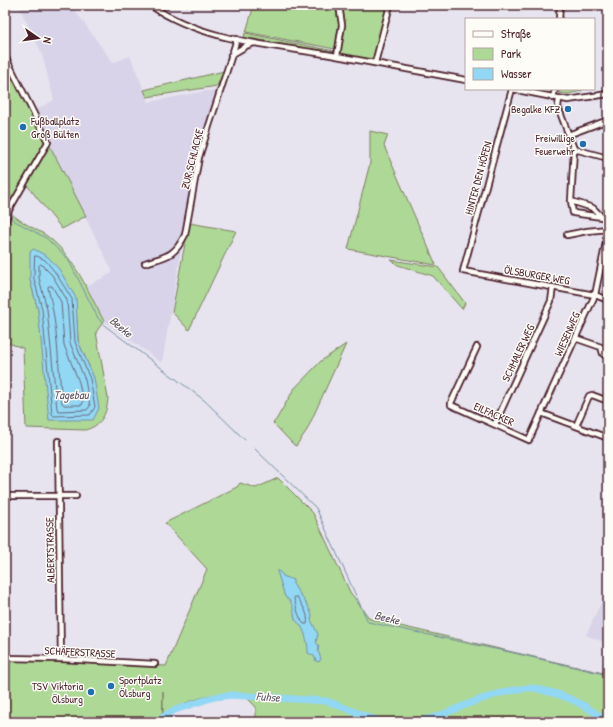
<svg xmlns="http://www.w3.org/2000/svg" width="613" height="727" font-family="'Patrick Hand',sans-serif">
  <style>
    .built { fill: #d8d3e9 }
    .green { fill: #aed896; stroke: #7c7c60; fill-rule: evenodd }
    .water { fill: #92d7f4; stroke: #758da4 }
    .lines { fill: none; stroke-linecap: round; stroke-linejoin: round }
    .shore { stroke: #67697b; stroke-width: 1 }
    .stream { stroke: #758da4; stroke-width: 1 }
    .river { stroke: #92d7f4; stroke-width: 7 }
    .minor-casing { stroke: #4a1f2b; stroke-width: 8 }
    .minor { stroke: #fdfcf7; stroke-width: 4.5 }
    .poi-dot { fill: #1f6fb2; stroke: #fdfcf7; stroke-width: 1.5 }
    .labels { text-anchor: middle; stroke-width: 3; stroke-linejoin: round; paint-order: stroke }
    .poi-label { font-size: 11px; fill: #4a1f2b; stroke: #fdfcf7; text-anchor: end }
    .street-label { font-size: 11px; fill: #4a1f2b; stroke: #fdfcf7 }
    .water-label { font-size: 12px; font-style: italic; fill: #605667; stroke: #fdfcf7 }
  </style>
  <rect width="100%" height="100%" fill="#e7e4ef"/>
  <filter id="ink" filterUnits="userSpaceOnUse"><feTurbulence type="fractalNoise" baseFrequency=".025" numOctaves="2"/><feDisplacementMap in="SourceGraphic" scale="8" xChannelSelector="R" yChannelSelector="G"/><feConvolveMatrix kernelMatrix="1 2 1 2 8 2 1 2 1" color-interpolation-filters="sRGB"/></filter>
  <g filter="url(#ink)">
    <path class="built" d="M 18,5 L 71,5 L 113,63 L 130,56 L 149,102 L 206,91 L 218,91 L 197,157 L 162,363 L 104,321 L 85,287 L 112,273 L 112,270 L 32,112 L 54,100 L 41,51 Z
      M 608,588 L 608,644 L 586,635 Z"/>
    <path class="green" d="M 254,5 L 335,5 L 339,25 L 336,48 L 335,49 L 246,32 Z
      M 351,5 L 387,5 L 373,61 L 339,54 L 341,6 L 351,8 Z
      M 245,33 L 334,51 L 330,53 L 244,37 Z
      M 5,59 L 86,216 L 62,229 L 26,184 L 11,213 C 21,223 35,228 47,236 C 75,257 88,292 104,321 L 96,332 L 108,398 C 107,414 101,426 85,430 L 26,428 L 23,348 L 5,342 L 5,231 L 7,219 L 5,216 ZM 30,280 L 77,320 L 78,341 L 94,378 L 42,337 L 38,310 Z
      M 224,71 L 217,86 L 147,97 L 144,90 Z
      M 560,89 L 581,89 L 582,91 L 568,94 L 559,93 Z
      M 370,131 L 388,135 L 384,146 L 436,265 L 348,249 L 370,163 Z
      M 189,223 L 236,231 L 189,330 L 172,312 Z
      M 391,260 L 438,267 L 465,303 L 462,309 L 433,276 L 398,265 Z
      M 346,344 L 307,430 L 296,446 L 294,445 L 273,423 L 276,420 L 294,389 L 321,361 Z
      M 278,478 L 313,513 L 350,592 L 370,619 L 603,673 L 605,660 L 608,650 L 608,722 L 256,722 L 256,707 L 242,693 C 215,691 186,701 163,714 L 163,691 L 162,722 L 5,722 L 5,660 L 61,660 L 166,666 L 207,569 L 165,523 L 237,487 L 240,483 L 256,488 Z"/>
    <path class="water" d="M 34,249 L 48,257 L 59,269 L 76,298 L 78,341 L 94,378 L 99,408 L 93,420 L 49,420 L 38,310 L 30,280 L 30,252 L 32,250 Z
      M 277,571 L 279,571 L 283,576 L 293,580 L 293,584 L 308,606 L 312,615 L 311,620 L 318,634 L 316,642 L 319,646 L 318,651 L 321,659 L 319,662 L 316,661 L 314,656 L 308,653 C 308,645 306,634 301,626 C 300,623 296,622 295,619 C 293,610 294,602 285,597 Z"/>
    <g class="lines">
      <path class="shore" d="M 35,256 L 37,256 L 45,260 L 55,272 L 72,299 L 75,342 L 90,379 L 95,407 L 90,415 L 54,416 L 52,414 L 42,309 L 34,279 Z
        M 41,264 L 52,275 L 67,300 L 70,343 L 85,380 L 90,406 L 87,410 L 59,411 L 57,409 L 47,309 L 39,278 L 39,266 Z
        M 49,286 L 52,286 L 61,302 L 64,345 L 79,382 L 83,402 L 82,405 L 64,405 L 62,403 C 58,365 58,325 48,288 Z
        M 295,597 L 297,597 C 303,606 309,614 307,624 L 304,624 C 298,617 297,608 294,599 Z"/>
      <path class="stream" d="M 10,215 L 13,220 L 46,238 L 68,259 L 98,318 L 104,325 L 204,400 L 245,440
        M 254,448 L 316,508 L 368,622 L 514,653 L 608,675
        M 169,722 L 172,711"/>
      <path class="river" d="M 156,722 L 172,711 L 214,697 L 231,695 L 327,701 L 381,722
        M 410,722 C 434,720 454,709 476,701 C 494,695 514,688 533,688 C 537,688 541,690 545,691 C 569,696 588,706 607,722"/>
      <defs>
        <path id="minor" d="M 150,5 C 202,41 270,45 331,55 C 376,63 421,72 466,80
          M 559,19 L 560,5
          M 231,55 L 246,46 L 254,43
          M 5,56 L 48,142 L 9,210 L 5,223
          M 337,56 L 342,25 L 339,5
          M 375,63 L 390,5
          M 512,89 L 463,271 L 595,295 L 608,300
          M 512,89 L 568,100 L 608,94
          M 553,98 L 555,89
          M 559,99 L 558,107 L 574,149 L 571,201 L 593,208 L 602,217 L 608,220
          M 568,135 L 608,120
          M 574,149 L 608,158
          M 571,201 L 573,213 L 602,217
          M 567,235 L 587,231 L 608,229
          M 145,263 C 167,256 174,257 185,235 L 199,157 L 237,39
          M 575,338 L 601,347 L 603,354 L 608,356
          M 477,347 L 451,403 L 451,405 L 529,440 L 595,295 L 608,232
          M 541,413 L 608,438
          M 495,424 L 551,301 L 553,287
          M 576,426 L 589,396 L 592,395 L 608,401
          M 58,441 L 61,659
          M 5,496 L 76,496
          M 5,658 L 61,659 L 155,664"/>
      </defs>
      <use href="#minor" class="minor-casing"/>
      <use href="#minor" class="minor"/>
    </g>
  </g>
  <g class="poi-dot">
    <circle cx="568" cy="109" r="4"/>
    <circle cx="23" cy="127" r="4"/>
    <circle cx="583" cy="144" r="4"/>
    <circle cx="111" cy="686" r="4"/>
    <circle cx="91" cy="692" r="4"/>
  </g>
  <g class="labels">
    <g class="poi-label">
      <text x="560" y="113">Begalke KFZ</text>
      <text x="31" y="125" text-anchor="start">Fußballplatz<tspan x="31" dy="13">Groß Bülten</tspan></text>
      <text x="575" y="142">Freiwillige<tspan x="575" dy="13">Feuerwehr</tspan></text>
      <text x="119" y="684" text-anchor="start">Sportplatz<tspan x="119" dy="13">Ölsburg</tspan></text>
      <text x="83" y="690">TSV Viktoria<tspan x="83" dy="13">Ölsburg</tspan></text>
    </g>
    <g class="street-label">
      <text transform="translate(192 159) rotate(-76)" y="4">ZUR SCHLACKE</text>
      <text transform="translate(478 178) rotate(-75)" y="4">HINTER DEN HÖFEN</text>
      <text transform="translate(537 275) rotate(10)" y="4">ÖLSBURGER WEG</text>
      <text transform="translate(567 334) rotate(-66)" y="4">WIESENWEG</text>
      <text transform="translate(518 353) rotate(-65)" y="4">SCHMALER WEG</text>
      <text transform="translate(494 414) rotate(24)" y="4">EILFACKER</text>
      <text transform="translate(50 550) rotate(-91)" y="4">ALBERTSTRASSE</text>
      <text transform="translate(80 652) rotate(3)" y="4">SCHÄFERSTRASSE</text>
    </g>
    <g class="water-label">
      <text transform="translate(121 327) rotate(40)" y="4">Beeke</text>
      <text x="71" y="399">Tagebau</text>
      <text transform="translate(387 618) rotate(14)" y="4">Beeke</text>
      <text transform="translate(268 697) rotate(4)" y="4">Fuhse</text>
    </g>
  </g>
  <rect width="613" height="727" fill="none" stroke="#fdfcf7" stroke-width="20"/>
  <rect x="10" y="10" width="593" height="707" fill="none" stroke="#4a1f2b" stroke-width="1.5" filter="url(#ink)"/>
  <rect x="465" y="18" width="130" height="72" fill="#fdfcf7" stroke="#b5a4a5"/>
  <rect x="473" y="31" width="20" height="6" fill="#fdfcf7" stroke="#b5a4a5"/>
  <text x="501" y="38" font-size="12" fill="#4a1f2b">Straße</text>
  <rect x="473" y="48" width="20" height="12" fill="#aed896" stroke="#b5a4a5"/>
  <text x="501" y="58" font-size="12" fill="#4a1f2b">Park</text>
  <rect x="473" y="68" width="20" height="12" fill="#92d7f4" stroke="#b5a4a5"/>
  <text x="501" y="78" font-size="12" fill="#4a1f2b">Wasser</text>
  <g transform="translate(38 38) rotate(103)" stroke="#fdfcf7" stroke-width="3" paint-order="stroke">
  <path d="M0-3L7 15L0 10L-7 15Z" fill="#4a1f2b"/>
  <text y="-6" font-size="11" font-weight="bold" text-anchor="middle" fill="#4a1f2b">N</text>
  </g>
</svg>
